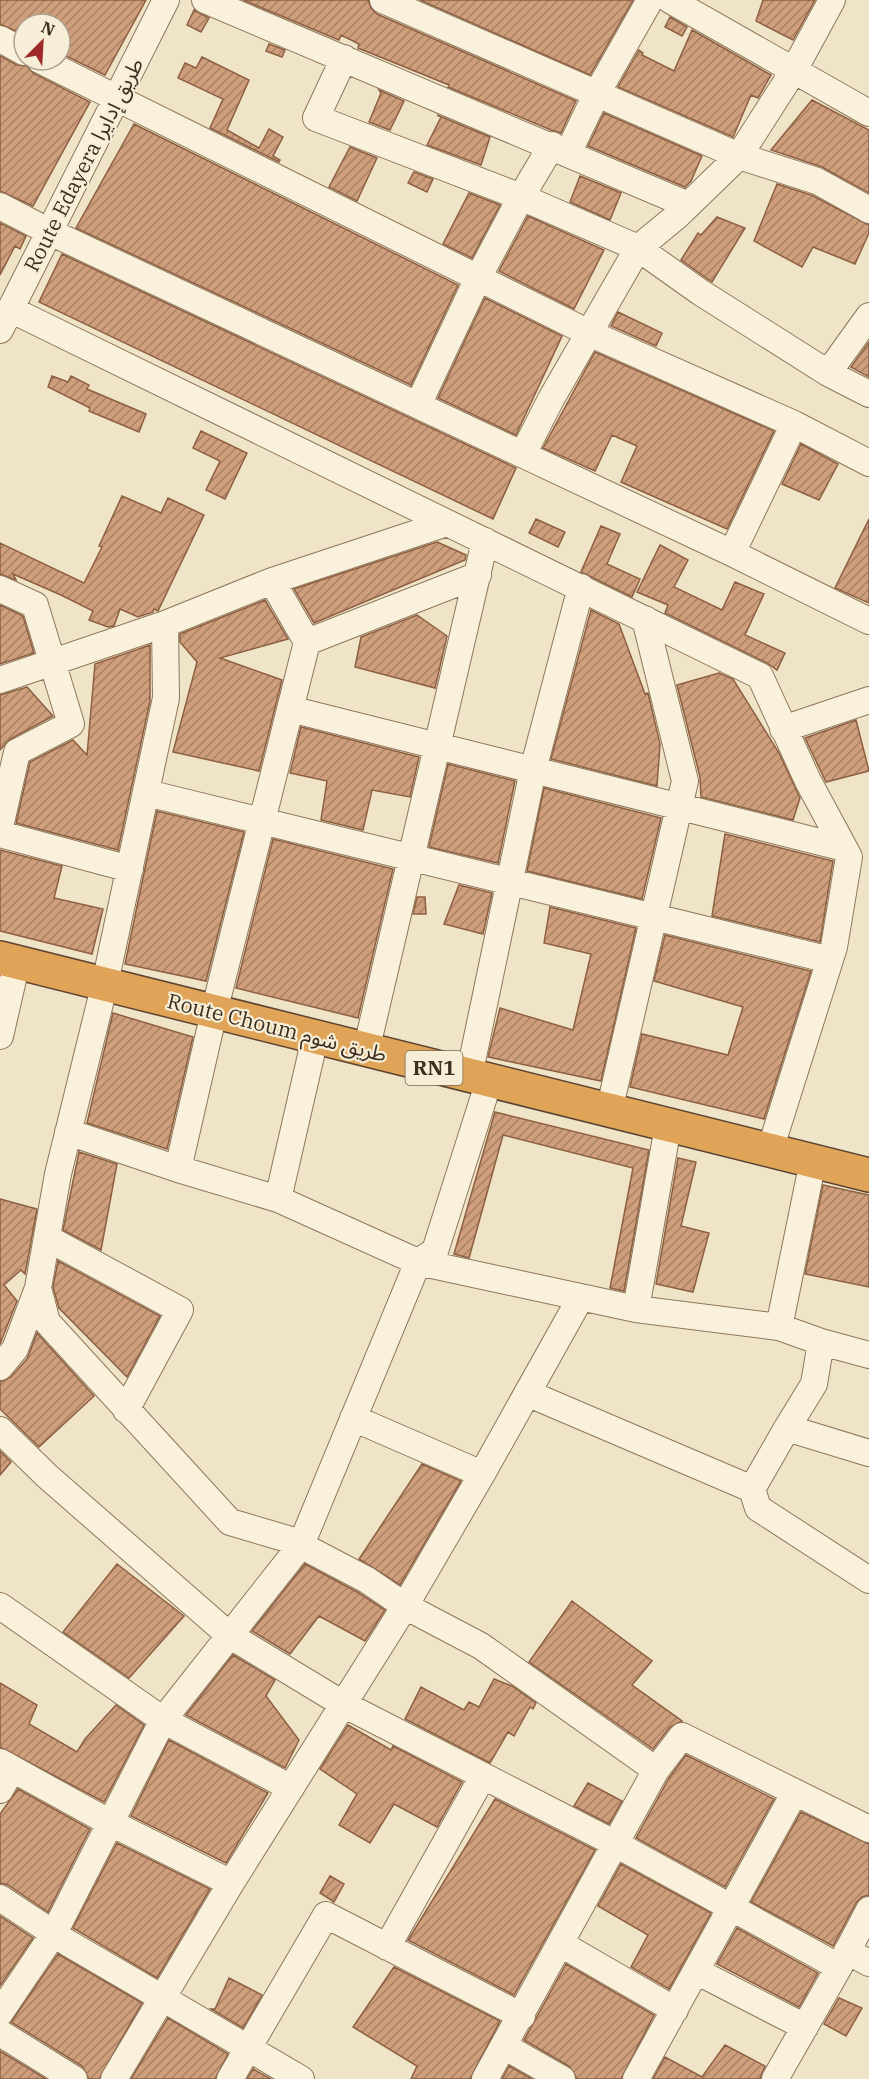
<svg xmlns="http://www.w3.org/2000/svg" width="869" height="2079" font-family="'IBM Plex Serif','Noto Sans Arabic',serif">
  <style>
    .building { fill: url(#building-hatch); stroke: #8d5f41; stroke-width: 1.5 }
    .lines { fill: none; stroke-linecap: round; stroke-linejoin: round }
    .minor-casing { stroke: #8d765c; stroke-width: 28 }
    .highway-casing { stroke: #5b4430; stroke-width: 36 }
    .minor { stroke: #faf1dc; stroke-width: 26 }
    .highway { stroke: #e0a458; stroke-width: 33 }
    .labels { text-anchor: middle; stroke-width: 4.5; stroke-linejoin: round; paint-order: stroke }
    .shield { fill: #f7eed8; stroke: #756857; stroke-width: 1.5 }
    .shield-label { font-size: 20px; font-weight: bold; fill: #3d2e20 }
    .street-label { font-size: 21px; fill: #3d2e20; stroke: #f7eed8 }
  </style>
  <defs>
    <pattern id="building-hatch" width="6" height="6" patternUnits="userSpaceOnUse" patternTransform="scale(1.5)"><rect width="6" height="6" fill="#cf9f7d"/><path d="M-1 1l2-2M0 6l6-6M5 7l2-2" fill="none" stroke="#a98266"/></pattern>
  </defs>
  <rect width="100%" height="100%" fill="#f0e4c8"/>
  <path class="building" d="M 0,0 L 146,0 L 105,75 L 60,53 L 60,24 L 24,24 L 24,35 L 0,24 Z
    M 243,0 L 368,0 L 371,8 L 377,14 L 576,101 L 561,133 L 551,130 L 448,87 L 449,85 L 358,48 L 359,44 L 341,35 L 339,40 Z
    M 420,0 L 633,0 L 590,75 Z
    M 763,0 L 815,0 L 793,40 L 756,21 Z
    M 194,10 L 209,18 L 201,32 L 187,25 Z
    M 670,17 L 687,27 L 682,36 L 665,27 Z
    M 692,30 L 771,75 L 758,98 L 751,95 L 733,137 L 618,87 L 639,50 L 643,53 L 642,55 L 674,71 Z
    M 269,44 L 285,50 L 282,57 L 266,51 Z
    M 0,56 L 17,65 L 27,66 L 33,73 L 90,102 L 33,206 L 0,191 Z
    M 202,57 L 249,80 L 227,130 L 259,148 L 269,129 L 283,137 L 273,156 L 280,160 L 279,162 L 210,128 L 223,99 L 178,78 L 185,63 L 196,68 Z
    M 379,90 L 404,101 L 390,130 L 369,122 L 381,93 Z
    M 812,100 L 869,130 L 869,193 L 822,167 L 771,150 Z
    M 604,113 L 702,156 L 691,181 L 685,187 L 588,146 Z
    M 437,115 L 490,137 L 481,165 L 427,145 L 441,117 Z
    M 134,124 L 458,285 L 411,385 L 76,228 Z
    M 350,147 L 377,158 L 357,201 L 329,187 Z
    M 414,172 L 433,179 L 427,192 L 408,183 Z
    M 580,176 L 621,193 L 610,220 L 570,202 Z
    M 777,184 L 811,195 L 869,225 L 869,233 L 855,264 L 813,247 L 802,267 L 754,241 Z
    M 469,193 L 500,205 L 472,258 L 443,244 Z
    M 528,216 L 604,250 L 574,309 L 499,271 Z
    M 717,217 L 745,228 L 712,282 L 681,260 L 698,233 L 701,235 Z
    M 0,223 L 26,236 L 20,249 L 15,246 L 0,275 Z
    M 62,254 L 516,468 L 493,519 L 39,302 Z
    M 485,298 L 562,336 L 516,435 L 438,398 Z
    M 618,312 L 662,333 L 656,346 L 611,326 Z
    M 869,342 L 869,377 L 851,367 Z
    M 595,352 L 774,431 L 727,529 L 621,482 L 637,446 L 612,435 L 595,471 L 543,448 Z
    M 52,376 L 68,382 L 71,376 L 89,385 L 87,389 L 146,414 L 139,432 L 89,411 L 90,408 L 48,387 Z
    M 201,431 L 247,453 L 225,499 L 206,490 L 220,461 L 193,448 Z
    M 801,444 L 838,464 L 819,500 L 782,484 Z
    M 122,496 L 161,513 L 168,498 L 204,515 L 158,611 L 154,609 L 153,612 L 138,617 L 120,609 L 114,626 L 108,627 L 89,620 L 93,611 L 61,595 L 13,574 L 16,580 L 0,574 L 0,543 L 84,583 L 102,547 L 99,546 Z
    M 536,519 L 565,532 L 558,547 L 529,533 Z
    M 869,519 L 869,603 L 835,588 Z
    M 601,526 L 620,534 L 607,564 L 640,579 L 632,597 L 581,572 Z
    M 437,542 L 466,555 L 465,560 L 314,623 L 294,589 Z
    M 660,545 L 688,560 L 674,587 L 722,610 L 735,582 L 764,594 L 745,635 L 785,653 L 777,670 L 767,663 L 665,613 L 668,605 L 637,592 Z
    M 265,600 L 288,639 L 220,658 L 282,680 L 259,771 L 173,752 L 197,662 L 180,642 L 180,634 Z
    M 0,605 L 23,616 L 34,653 L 0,664 Z
    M 591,610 L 619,624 L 645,694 L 648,693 L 660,744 L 657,786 L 551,759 Z
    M 417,615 L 447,636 L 435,688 L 355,667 L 361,637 Z
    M 150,645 L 150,701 L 118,850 L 16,823 L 30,762 L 73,740 L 87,755 L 95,664 Z
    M 719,673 L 733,679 L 779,753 L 800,798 L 793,820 L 701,797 L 700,777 L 677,685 Z
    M 27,687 L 53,716 L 10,739 L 0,750 L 0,695 Z
    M 856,720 L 869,771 L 826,782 L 805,738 Z
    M 301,727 L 419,757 L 410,797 L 372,790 L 363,830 L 321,820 L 327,781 L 290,773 Z
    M 448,764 L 515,781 L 498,863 L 429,847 Z
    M 544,788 L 661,818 L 642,899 L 527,871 Z
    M 157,811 L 244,832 L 206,981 L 125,964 Z
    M 725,834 L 833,861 L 820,942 L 712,916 Z
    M 273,839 L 393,869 L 358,1018 L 236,988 Z
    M 0,850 L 62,866 L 54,898 L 103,909 L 92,954 L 0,931 Z
    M 459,885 L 492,893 L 483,934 L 444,924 Z
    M 417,897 L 425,897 L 426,914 L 413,914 Z
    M 550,907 L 636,928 L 601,1081 L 488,1057 L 500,1008 L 573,1030 L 591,954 L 544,943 Z
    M 665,935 L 811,971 L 764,1119 L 630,1087 L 642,1034 L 728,1055 L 743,1007 L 654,981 Z
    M 113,1013 L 193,1037 L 167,1149 L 87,1123 Z
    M 495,1112 L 649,1150 L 624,1291 L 610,1288 L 633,1168 L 503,1135 L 469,1258 L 454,1254 Z
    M 79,1152 L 117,1164 L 101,1250 L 63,1230 Z
    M 678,1158 L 696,1162 L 681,1226 L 709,1233 L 693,1292 L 656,1284 Z
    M 823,1185 L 869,1195 L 869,1287 L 805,1274 Z
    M 0,1199 L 37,1209 L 25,1274 L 21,1270 L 4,1285 L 17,1301 L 0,1344 Z
    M 58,1261 L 160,1316 L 127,1377 L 59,1308 L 53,1287 Z
    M 37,1333 L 94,1396 L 39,1447 L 0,1409 L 0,1382 L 11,1377 L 27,1359 Z
    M 0,1451 L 11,1462 L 0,1475 Z
    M 422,1464 L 461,1481 L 400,1585 L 359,1559 Z
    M 117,1564 L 184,1616 L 129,1678 L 63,1632 Z
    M 305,1564 L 359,1593 L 385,1610 L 365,1641 L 319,1616 L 290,1654 L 252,1631 Z
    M 572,1601 L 652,1661 L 632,1685 L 682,1721 L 670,1727 L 653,1749 L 529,1662 Z
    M 233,1655 L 275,1680 L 266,1696 L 299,1740 L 285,1768 L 186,1715 Z
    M 494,1679 L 512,1686 L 536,1703 L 533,1709 L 530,1707 L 514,1736 L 508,1732 L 490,1763 L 405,1719 L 421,1687 L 464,1710 L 469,1702 L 479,1707 Z
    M 0,1683 L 37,1705 L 29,1724 L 77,1752 L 85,1739 L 116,1705 L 144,1725 L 104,1802 L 0,1747 Z
    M 348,1725 L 391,1750 L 393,1746 L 462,1782 L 437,1827 L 394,1804 L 370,1843 L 339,1825 L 357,1794 L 320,1769 Z
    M 169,1740 L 268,1793 L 226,1863 L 131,1816 Z
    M 686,1755 L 774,1799 L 725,1887 L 636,1838 L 669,1778 Z
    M 588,1783 L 622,1801 L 609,1824 L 574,1806 Z
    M 18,1789 L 90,1829 L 48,1912 L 8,1885 L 0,1883 L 0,1814 Z
    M 495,1799 L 595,1850 L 514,1995 L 408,1940 Z
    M 801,1812 L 869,1844 L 869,1895 L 862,1897 L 856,1903 L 833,1946 L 751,1902 Z
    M 117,1843 L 210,1889 L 157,1978 L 73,1928 Z
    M 621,1864 L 711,1913 L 669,1989 L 631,1967 L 648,1935 L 598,1906 Z
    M 330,1876 L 344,1884 L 334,1902 L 320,1893 Z
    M 0,1916 L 33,1938 L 0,1986 Z
    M 737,1928 L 818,1973 L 799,2007 L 717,1964 Z
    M 58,1954 L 142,2003 L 99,2079 L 89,2079 L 82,2066 L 11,2022 Z
    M 566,1964 L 654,2015 L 621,2079 L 577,2079 L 569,2066 L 524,2040 Z
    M 394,1967 L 500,2021 L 470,2079 L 411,2079 L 417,2066 L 353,2027 Z
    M 229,1978 L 262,1995 L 243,2028 L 211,2009 L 215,2009 Z
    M 839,1998 L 862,2008 L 846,2036 L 824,2024 Z
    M 168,2018 L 228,2054 L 215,2079 L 131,2079 Z
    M 725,2045 L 765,2066 L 760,2079 L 653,2079 L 665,2057 L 702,2077 Z
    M 0,2051 L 46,2079 L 0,2079 Z
    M 509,2066 L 532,2079 L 502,2079 Z
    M 253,2069 L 271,2079 L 247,2079 Z"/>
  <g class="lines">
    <defs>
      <path id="minor" d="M 205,0 L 688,205
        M 383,0 L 739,156 L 817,181 L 869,210
        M 670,0 L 869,113
        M 0,39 L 24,52
        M 344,58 L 316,118 L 521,197 L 552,145
        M 40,60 L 589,333 L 794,424 L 869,463
        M 568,153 L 596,95 L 650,0
        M 0,206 L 50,232 L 732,553 L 869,621
        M 12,310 L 760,676 L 808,781 L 849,857 L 834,947 L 770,1150
        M 0,330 L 166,0
        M 828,373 L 869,316
        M 418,405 L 478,278 L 521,197 L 638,248 L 700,292 L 828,373 L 869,394
        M 523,454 L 551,399 L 638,248 L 677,216 L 739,156 L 794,70 L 832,0
        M 732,553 L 794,424
        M 272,581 L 307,642 L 214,1012 L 178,1169 L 278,1199
        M 0,589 L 35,605 L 71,724 L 17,752 L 0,827
        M 165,624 L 166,698 L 105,983 L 58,1174 L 38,1288 L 47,1322 L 230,1522 L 291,1540 L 367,1580 L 405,1606 L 481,1646 L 656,1770
        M 307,642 L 478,575
        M 0,680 L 165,624 L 272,581 L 447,523
        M 290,709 L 844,848
        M 783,729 L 869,700
        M 147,793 L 830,960
        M 0,834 L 130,869
        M 0,1036 L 17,962
        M 315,1038 L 278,1199 L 418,1262 L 636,1309 L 668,1126
        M 366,1051 L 485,541
        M 469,1076 L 533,770 L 581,587
        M 609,1111 L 685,781 L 645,619
        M 68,1132 L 178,1169
        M 47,1238 L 180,1310 L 126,1410
        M 636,1309 L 779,1327 L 813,1161
        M 779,1327 L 821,1342 L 869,1355
        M 821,1342 L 814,1384 L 787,1428 L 869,1453
        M 0,1367 L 15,1349 L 38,1288
        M 527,1393 L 752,1489 L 758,1508 L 869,1580
        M 353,1418 L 482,1474 L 581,1297
        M 0,1430 L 47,1476 L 229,1635 L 343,1704 L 614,1843 L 839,1967 L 869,1910
        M 752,1489 L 787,1428
        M 0,1606 L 163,1720 L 301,1545 L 418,1262 L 435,1251 L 489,1081
        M 0,1762 L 105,1820 L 231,1883 L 405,1606 L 482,1474
        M 0,1790 L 12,1769
        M 0,1898 L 68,1943 L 301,2079
        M 561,1944 L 675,2010
        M 387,1947 L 483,1776
        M 847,1951 L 869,1963
        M 696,1971 L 805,2027
        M 0,2013 L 54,1933 L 163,1720 L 291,1788
        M 0,2033 L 74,2079
        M 504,2046 L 562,2079
        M 114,2079 L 231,1883
        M 230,2079 L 326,1915 L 522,2016
        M 485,2079 L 656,1770 L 682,1736 L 869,1829
        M 636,2079 L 795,1792
        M 775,2079 L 839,1967"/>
      <path id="highway" d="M 0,958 L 869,1175"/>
    </defs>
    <use href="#minor" class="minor-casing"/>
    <use href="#highway" class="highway-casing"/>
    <use href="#minor" class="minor"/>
    <use href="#highway" class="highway"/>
  </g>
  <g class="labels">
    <rect class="shield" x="405.5" y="1051" width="57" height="34" rx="4.5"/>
    <g class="shield-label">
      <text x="434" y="1075">RN1</text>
    </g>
    <g class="street-label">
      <text transform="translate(84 165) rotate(-63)" y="7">Route Edayera طريق إدايرا</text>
      <text transform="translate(277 1028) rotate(14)" y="7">Route Choum طريق شوم</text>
    </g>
  </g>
  <g transform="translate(42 42) rotate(24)"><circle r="28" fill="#f7eed8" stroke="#ada18e" stroke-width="1.5"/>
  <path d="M0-4.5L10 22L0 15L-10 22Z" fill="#9e2a2b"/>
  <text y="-9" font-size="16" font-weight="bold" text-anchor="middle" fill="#3d2e20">N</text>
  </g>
</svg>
